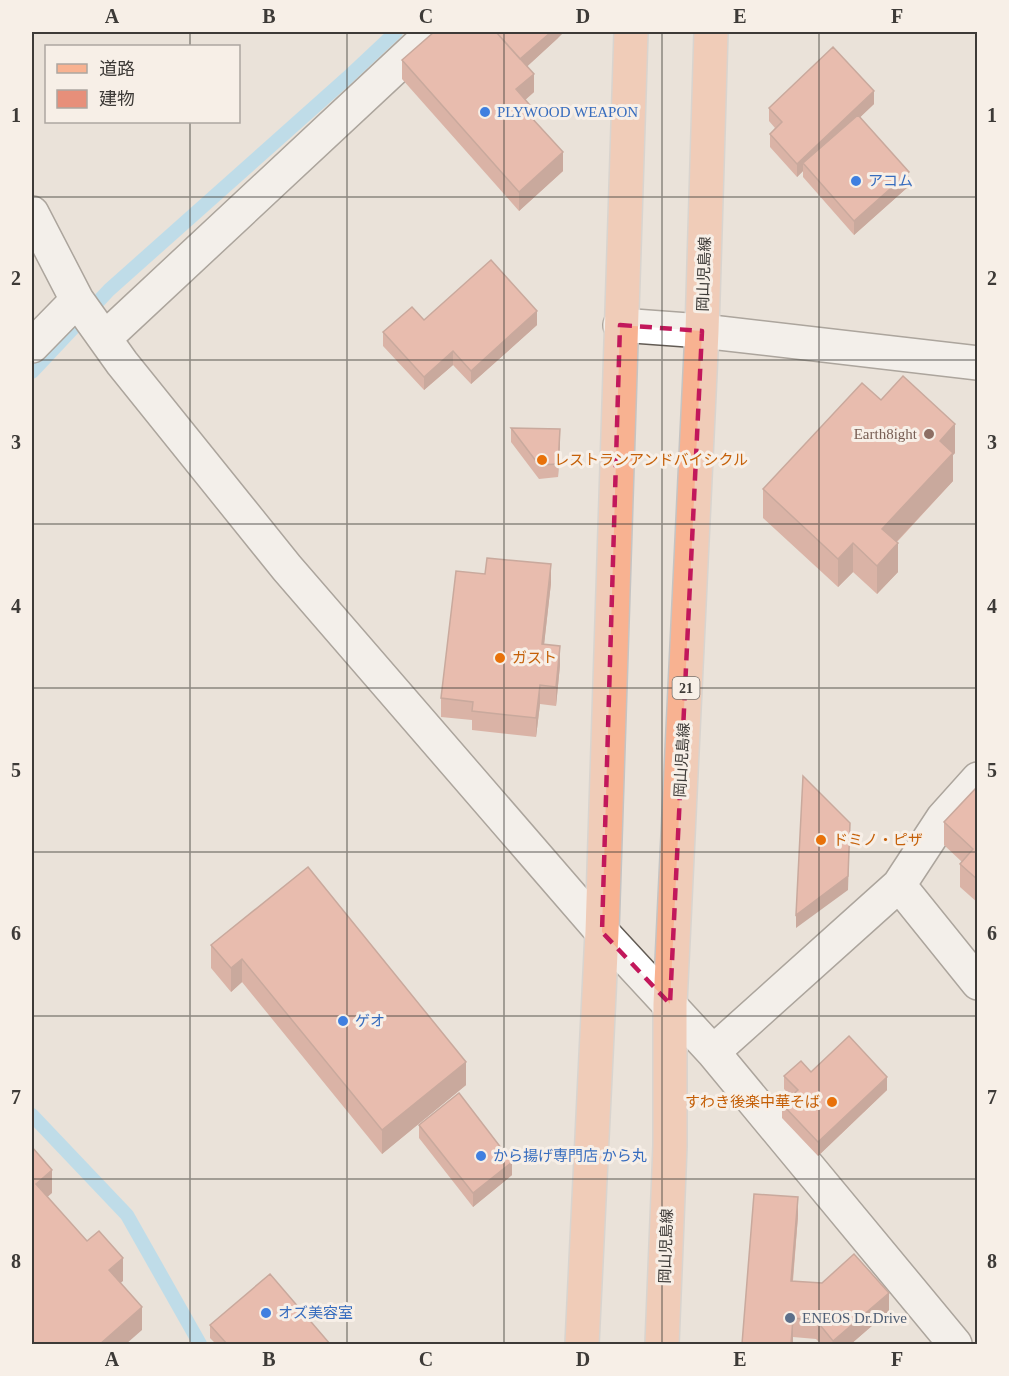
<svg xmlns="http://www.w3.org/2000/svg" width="1009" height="1376" font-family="'Times New Roman','Noto Sans JP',serif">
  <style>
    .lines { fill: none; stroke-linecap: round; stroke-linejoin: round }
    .stream { stroke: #8dd6fb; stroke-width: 14 }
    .street-casing { stroke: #625b54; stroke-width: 36 }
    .secondary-casing { stroke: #625b54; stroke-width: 36 }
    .primary-casing { stroke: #c5c4c3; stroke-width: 36 }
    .street { stroke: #fff; stroke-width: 33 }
    .secondary { stroke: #fff; stroke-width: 33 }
    .primary { stroke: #f8b291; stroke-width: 33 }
    .wall { fill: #c77b69 }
    .shaded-wall { fill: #a26455 }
    .building { fill: #e78f7a; stroke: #a26455; stroke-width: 1.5 }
    .marked { fill: none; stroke: #c2185b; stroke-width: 4.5; stroke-dasharray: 12 8; stroke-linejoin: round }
    .grid { fill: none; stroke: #3d3a37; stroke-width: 1.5; stroke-opacity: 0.55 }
    .shop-dot { fill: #3f7fe0; stroke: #f7efe7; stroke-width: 2 }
    .education-dot { fill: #8d6e63; stroke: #f7efe7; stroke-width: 2 }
    .food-dot { fill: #e8710a; stroke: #f7efe7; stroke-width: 2 }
    .service-dot { fill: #5c6f8a; stroke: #f7efe7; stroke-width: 2 }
    .labels { text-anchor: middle; stroke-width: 6; stroke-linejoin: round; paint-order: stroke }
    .shield { fill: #f7efe7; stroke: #75706c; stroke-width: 1.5 }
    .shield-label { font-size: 14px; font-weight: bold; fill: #3d3a37 }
    .shop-label { font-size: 15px; fill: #366cbe; stroke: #f7efe7; text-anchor: start }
    .street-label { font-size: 15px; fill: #3d3a37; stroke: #f7efe7 }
    .education-label { font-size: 15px; fill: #785e54; stroke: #f7efe7; text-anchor: end }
    .food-label { font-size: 15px; fill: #c56008; stroke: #f7efe7; text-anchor: start }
    .service-label { font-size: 15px; fill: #4e5e75; stroke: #f7efe7; text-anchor: start }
    .neatline { fill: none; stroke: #3d3a37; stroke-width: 2 }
    .grid-label { font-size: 20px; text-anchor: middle; font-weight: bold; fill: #3d3a37 }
  </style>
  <rect width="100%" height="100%" fill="#eae2d9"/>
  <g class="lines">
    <path class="stream" d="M 32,372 L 109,290 L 347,78 L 396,32
      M 32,1115 L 127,1215 L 200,1344"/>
    <defs>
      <path id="street" d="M 32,213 L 77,300 L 122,363 L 287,568 L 602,932 L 713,1052 L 955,1344
        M 105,338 L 433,32
        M 32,346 L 77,300
        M 899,885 L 978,983
        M 713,1052 L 899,885 L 943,818 L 978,779"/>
      <path id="secondary" d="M 620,325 L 702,331 L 978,363"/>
      <path id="primary" d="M 582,1344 L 602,932 L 631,32
        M 662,1344 L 670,1146 L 670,1004 L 702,331 L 711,32"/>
    </defs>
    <use href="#street" class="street-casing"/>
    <use href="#secondary" class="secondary-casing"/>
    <use href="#primary" class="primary-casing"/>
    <use href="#street" class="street"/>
    <use href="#secondary" class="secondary"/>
    <use href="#primary" class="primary"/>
  </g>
  <path class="wall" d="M 558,38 L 527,66 L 534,92 L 525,100 L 535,121 L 563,171 L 519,211 L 402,79 L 402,60 Z
    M 874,104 L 860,117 L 909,186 L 854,235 L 803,177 L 803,171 L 797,177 L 770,147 L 770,134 L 775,128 L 769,121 L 769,108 Z
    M 424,320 L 537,325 L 471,384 L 453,365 L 424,390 L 383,346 L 383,332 Z
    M 881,400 L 955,453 L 953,455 L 953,481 L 897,542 L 898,572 L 877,594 L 853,572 L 838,587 L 763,518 L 763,489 Z
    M 511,428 L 560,442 L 558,477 L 539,479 L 511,442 Z
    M 551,583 L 544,644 L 560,665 L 556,706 L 540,704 L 536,737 L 472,730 L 472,720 L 441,717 L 441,698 Z
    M 978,786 L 978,903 L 960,887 L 960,864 L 962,862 L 944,845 L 944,822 Z
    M 211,945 L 466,1062 L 466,1085 L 382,1154 L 242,982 L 231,992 L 211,968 Z
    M 811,1072 L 887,1090 L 818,1156 L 782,1118 L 782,1104 L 791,1096 L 784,1089 L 784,1076 Z
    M 419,1125 L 512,1175 L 473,1207 L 419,1138 Z
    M 798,1216 L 793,1281 L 889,1311 L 851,1344 L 821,1344 L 816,1339 L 793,1337 L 793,1344 L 742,1344 Z
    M 210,1325 L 330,1344 L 216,1344 L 210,1338 Z"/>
  <path class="shaded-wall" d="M 551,32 L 564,32 L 558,38 L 519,74 L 519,60 Z
    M 534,74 L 534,92 L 516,108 L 516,89 Z
    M 874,91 L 874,104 L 807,168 L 803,163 L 803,171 L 797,177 L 797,164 Z
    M 535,111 L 535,130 L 530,116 Z
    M 563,152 L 563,171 L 519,211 L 519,192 Z
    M 909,172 L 909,186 L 854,235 L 854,221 Z
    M 537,311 L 537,325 L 471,384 L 471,371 Z
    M 453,351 L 453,365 L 424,390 L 424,377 Z
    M 955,424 L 955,453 L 953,455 L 953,481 L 882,557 L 882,529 L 940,441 Z
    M 560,429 L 560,442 L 558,477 L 558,464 Z
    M 853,543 L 853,572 L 838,587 L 838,559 Z
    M 898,543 L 898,572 L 877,594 L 877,566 Z
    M 551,564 L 551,583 L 542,663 L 542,644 Z
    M 560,646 L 560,665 L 556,706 L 556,687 Z
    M 540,685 L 540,704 L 536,737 L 536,718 Z
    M 850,823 L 848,890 L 796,928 L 796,915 Z
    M 242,959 L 242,982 L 231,992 L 231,968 Z
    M 466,1062 L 466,1085 L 382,1154 L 382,1130 Z
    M 887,1077 L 887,1090 L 818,1156 L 818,1142 Z
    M 512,1162 L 512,1175 L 473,1207 L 473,1193 Z
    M 52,1170 L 52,1193 L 36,1207 L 36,1184 Z
    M 798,1197 L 798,1216 L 791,1299 L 791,1281 Z
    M 123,1258 L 123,1281 L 109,1293 L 109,1270 Z
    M 889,1293 L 889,1311 L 851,1344 L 833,1344 L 833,1341 Z
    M 142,1307 L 142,1330 L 126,1344 L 100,1344 Z
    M 793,1318 L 793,1344 L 791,1344 Z"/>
  <path class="building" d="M 434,32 L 496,32 L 534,74 L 516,89 L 535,111 L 530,116 L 563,152 L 519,192 L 402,60 Z
    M 496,32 L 551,32 L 520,59 Z
    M 833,47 L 874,91 L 797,164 L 770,134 L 782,122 L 769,108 Z
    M 858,115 L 909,172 L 854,221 L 803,163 Z
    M 491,260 L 537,311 L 471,371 L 453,351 L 424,377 L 383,332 L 412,307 L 424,320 Z
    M 903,376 L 955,424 L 940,441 L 953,453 L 882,529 L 898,543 L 877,566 L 853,543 L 838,559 L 763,489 L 862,383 L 881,400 Z
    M 511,428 L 560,429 L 558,464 L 539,465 Z
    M 487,558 L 551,564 L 542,644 L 560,646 L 556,687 L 540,685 L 536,718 L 472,711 L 473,702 L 441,698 L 456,571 L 485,574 Z
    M 803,776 L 850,823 L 848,876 L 796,915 Z
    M 978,786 L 978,880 L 960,864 L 973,849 L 944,822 Z
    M 308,867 L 466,1062 L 382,1130 L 242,959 L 231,968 L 211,945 Z
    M 849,1036 L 887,1077 L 818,1142 L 782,1104 L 798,1090 L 784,1076 L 801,1061 L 811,1072 Z
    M 459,1093 L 512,1162 L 473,1193 L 419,1125 Z
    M 32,1147 L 52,1170 L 36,1184 L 87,1241 L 99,1231 L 123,1258 L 109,1270 L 142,1307 L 100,1344 L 32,1344 Z
    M 754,1194 L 798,1197 L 791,1281 L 822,1283 L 854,1254 L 889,1293 L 833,1341 L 816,1320 L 793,1318 L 791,1344 L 742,1344 Z
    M 270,1274 L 330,1344 L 227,1344 L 210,1325 Z"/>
  <path d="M0 0H1009V1376H0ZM 620,325 L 702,331 L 670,1004 L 602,932 Z" fill="#eae2d9" fill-opacity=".55" fill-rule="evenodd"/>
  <path class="marked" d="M 620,325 L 702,331 L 670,1004 L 602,932 Z"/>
  <path class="grid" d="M 190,32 L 190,46M 347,32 L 347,1344M 504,32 L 504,1344M 662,32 L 662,1344M 819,32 L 819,1344M 190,122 L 190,1344M 32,197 L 978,197M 32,360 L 978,360M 32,524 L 978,524M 32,688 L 978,688M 32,852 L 978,852M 32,1016 L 978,1016M 32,1179 L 978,1179"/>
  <g class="shop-dot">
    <circle cx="485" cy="112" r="6"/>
    <circle cx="856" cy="181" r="6"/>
    <circle cx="343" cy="1021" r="6"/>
    <circle cx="481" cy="1156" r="6"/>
    <circle cx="266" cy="1313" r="6"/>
  </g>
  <circle class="education-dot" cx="929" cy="434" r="6"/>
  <g class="food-dot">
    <circle cx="542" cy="460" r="6"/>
    <circle cx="500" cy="658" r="6"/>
    <circle cx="821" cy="840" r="6"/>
    <circle cx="832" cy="1102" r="6"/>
  </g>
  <circle class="service-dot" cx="790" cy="1318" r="6"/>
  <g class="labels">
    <rect class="shield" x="672.5" y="677" width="27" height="22" rx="4.5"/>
    <g class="shield-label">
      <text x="686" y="693">21</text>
    </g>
    <g class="shop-label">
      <text x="497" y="117">PLYWOOD WEAPON</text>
      <text x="868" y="186">アコム</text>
      <text x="355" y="1026">ゲオ</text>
      <text x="493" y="1161">から揚げ専門店 から丸</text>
      <text x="278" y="1318">オズ美容室</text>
    </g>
    <g class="street-label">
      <text transform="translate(704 274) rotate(-88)" y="5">岡山児島線</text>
      <text transform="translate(682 760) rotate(-87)" y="5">岡山児島線</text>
      <text transform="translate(666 1246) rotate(-88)" y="5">岡山児島線</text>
    </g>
    <g class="education-label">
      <text x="917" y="439">Earth8ight</text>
    </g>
    <g class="food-label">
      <text x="554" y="465">レストランアンドバイシクル</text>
      <text x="512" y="663">ガスト</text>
      <text x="833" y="845">ドミノ・ピザ</text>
      <text x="820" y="1107" text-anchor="end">すわき後楽中華そば</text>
    </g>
    <g class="service-label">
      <text x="802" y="1323">ENEOS Dr.Drive</text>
    </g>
  </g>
  <rect width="1009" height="1376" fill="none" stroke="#f7efe7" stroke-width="66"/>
  <rect x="45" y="45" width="195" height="78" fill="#f7efe7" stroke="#ada7a1" stroke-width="1.5"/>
  <rect x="57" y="64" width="30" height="9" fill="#f8b291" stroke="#ada7a1" stroke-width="1.5"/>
  <text x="99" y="75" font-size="18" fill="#3d3a37">道路</text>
  <rect x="57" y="90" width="30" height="18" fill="#e78f7a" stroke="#ada7a1" stroke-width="1.5"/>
  <text x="99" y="105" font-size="18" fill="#3d3a37">建物</text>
  <rect x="33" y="33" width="943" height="1310" class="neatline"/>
  <g class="grid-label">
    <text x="112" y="23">A</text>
    <text x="269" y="23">B</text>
    <text x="426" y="23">C</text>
    <text x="583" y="23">D</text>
    <text x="740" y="23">E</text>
    <text x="897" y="23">F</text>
    <text x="16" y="122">1</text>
    <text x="992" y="122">1</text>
    <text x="16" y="285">2</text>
    <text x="992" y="285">2</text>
    <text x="16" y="449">3</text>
    <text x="992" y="449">3</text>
    <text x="16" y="613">4</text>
    <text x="992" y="613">4</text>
    <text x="16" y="777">5</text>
    <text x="992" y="777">5</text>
    <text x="16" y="940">6</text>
    <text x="992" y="940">6</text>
    <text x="16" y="1104">7</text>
    <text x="992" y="1104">7</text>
    <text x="16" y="1268">8</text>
    <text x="992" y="1268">8</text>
    <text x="112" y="1366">A</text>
    <text x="269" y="1366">B</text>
    <text x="426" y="1366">C</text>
    <text x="583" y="1366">D</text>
    <text x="740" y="1366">E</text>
    <text x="897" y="1366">F</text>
  </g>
</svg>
